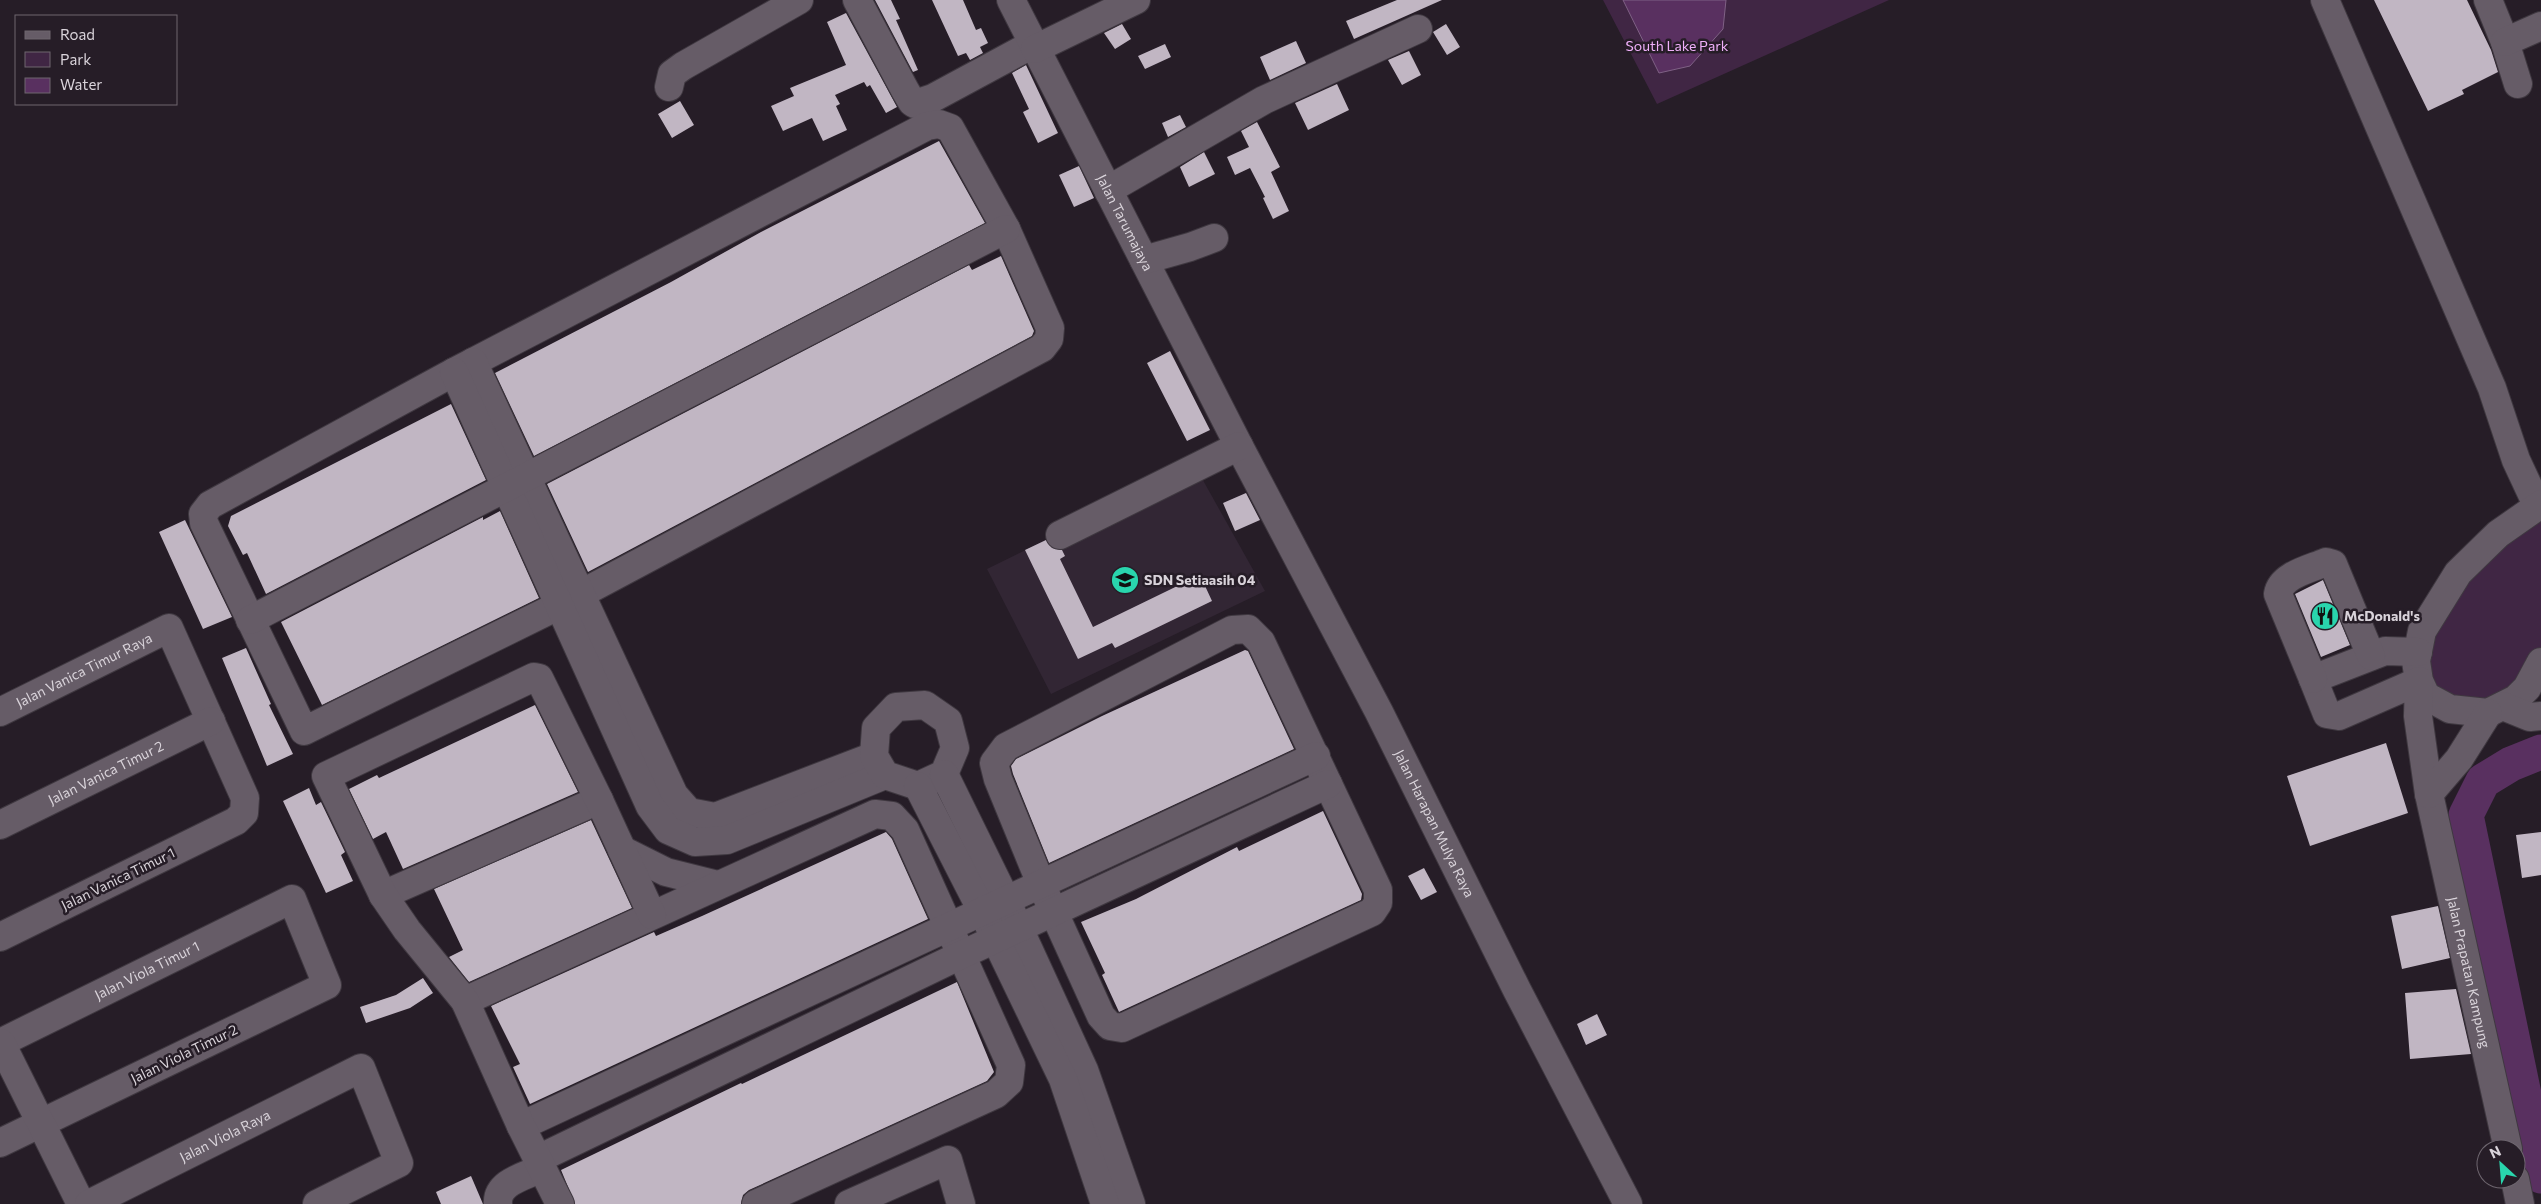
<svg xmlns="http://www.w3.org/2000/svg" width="2541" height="1204" font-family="Commissioner,sans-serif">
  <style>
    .built { fill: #322634 }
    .green { fill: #402644 }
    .water { fill: #593060; stroke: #7f6185 }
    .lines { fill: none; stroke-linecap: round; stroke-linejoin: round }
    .river { stroke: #593060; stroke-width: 35 }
    .building { fill: #c1b6c3 }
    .minor-casing { stroke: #3f3840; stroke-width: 30 }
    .minor { stroke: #665c67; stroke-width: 28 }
    .labels { text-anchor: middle; stroke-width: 5; stroke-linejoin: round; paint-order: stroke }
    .park-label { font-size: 14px; fill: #f0b0fa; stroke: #261d27 }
    .street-label { font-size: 14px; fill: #d9d3da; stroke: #261d27 }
    .poi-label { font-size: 14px; font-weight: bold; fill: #d9d3da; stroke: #261d27; text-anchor: start }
  </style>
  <rect width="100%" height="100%" fill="#261d27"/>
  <path class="built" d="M 1195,466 L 1265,591 L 1051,694 L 987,569 Z"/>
  <path class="green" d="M 1603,0 L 1889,0 L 1657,104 Z
    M 2541,504 L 2541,662 L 2503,706 L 2426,696 L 2422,631 Z"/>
  <path class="water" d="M 1623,0 L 1726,0 L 1723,29 L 1690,66 L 1659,73 Z"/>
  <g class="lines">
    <path class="river" d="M 2541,752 L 2511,764 L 2483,781 L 2466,815 L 2541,1176"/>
  </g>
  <path class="building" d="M 875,0 L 891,0 L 900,19 L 896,20 L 918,70 L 913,72 Z
    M 932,0 L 963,0 L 976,30 L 981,28 L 988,43 L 980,47 L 983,53 L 970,60 L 966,53 L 958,56 Z
    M 1397,0 L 1442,0 L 1354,39 L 1346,21 Z
    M 2374,0 L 2467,0 L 2491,50 L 2498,72 L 2462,90 L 2464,94 L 2428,111 Z
    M 846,13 L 897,107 L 886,113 L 870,85 L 867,87 L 864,82 L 835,95 L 840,104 L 836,106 L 847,130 L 823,141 L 812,118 L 783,131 L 771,106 L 794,96 L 790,88 L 846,65 L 827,22 Z
    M 1122,24 L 1131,39 L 1115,49 L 1104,33 Z
    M 1446,24 L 1460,47 L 1447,55 L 1433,32 Z
    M 1296,41 L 1306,63 L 1270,80 L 1260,57 Z
    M 1165,44 L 1171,57 L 1145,69 L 1138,56 Z
    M 1409,51 L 1421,75 L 1402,85 L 1388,60 Z
    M 1026,65 L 1058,133 L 1038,143 L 1023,112 L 1029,109 L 1012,73 Z
    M 1337,84 L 1349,110 L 1308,130 L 1295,103 Z
    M 680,101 L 694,125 L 672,138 L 658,114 Z
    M 1180,115 L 1186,127 L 1168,137 L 1162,123 Z
    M 1257,122 L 1280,167 L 1271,172 L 1289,211 L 1273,219 L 1263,198 L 1265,197 L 1250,168 L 1235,175 L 1227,157 L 1249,147 L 1241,131 Z
    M 939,141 L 985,223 L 534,456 L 495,373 L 671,282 L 761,232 Z
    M 1204,152 L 1215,174 L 1189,187 L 1180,167 Z
    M 1079,166 L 1094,198 L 1074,207 L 1059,175 Z
    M 1001,256 L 1034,331 L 1032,336 L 588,572 L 547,484 L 969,265 L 972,270 Z
    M 1170,351 L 1210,430 L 1187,441 L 1147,363 Z
    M 451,404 L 486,480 L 266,594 L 247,553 L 243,555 L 228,526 L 231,516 Z
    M 1246,493 L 1260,520 L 1235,531 L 1223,503 Z
    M 500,511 L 539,598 L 322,705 L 281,622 L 483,517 L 483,520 Z
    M 185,520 L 232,617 L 203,629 L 159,532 Z
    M 1046,540 L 1052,548 L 1062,550 L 1065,556 L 1060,559 L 1093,627 L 1200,575 L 1212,601 L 1115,648 L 1112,643 L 1078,659 L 1025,550 Z
    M 2323,580 L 2350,645 L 2321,657 L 2295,594 Z
    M 246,648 L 271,704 L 269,705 L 293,754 L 267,766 L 222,658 Z
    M 1245,650 L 1248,651 L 1294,749 L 1049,863 L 1013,774 L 1011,766 L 1016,759 L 1102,716 Z
    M 535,705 L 578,792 L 403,869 L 386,832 L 373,839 L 349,789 L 377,775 L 379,778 Z
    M 2386,743 L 2408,813 L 2310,846 L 2287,776 Z
    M 309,788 L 316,805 L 321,802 L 345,852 L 341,855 L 353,881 L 326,893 L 283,801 Z
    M 1323,811 L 1362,894 L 1361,900 L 1119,1012 L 1102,975 L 1105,973 L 1081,922 L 1136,899 L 1237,847 L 1239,851 Z
    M 591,820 L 632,908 L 469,982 L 449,957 L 463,950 L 434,889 Z
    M 886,832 L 892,839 L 928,919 L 530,1104 L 513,1067 L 520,1064 L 491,1006 L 654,932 L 656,936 L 702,916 Z
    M 2541,832 L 2541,875 L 2522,878 L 2516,835 Z
    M 1424,868 L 1437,892 L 1421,900 L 1408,876 Z
    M 2438,906 L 2450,958 L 2402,969 L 2391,916 Z
    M 423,978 L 433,993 L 410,1008 L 366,1023 L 360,1007 L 396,995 Z
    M 957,982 L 994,1072 L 987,1081 L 749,1190 L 743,1195 L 741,1204 L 575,1204 L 561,1170 L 741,1083 L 742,1084 Z
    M 2456,989 L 2471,1054 L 2410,1059 L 2405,993 Z
    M 1597,1014 L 1607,1035 L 1586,1045 L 1577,1024 Z
    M 471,1176 L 483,1204 L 441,1204 L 436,1192 Z"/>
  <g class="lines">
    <defs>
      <g id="minor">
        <path d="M 857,0 L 905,90 L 912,102 L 915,104 L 933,98 L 1033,44"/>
        <path id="s1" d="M 1011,0 L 1239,446 L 1379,712 L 1517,990 L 1628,1204"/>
        <path d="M 2325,0 L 2492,388 L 2516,460 L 2537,505"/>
        <path d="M 2488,0 L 2505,42 L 2518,84"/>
        <path d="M 2505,42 L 2541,26"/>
        <path d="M 1035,49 L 1136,0"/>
        <path d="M 669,87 L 672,74 L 683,66 L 799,0"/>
        <path d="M 939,124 L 950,128 L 1006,229 L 1050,328 L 1049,339 L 1042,348 L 560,605 L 304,731 L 204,523 L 203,514 L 210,505 L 454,372 L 927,126 Z"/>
        <path d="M 1109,192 L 1115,186 L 1264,100 L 1418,29"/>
        <path d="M 1144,260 L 1190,247 L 1214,238"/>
        <path d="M 473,362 L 674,795 L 689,812 L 715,817 L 874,756"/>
        <path d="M 454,372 L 650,806 L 668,830 L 695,842 L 727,840 L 885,775"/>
        <path d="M 2541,504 L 2498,534 L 2458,573 L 2422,631 L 2416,661 L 2419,681 L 2426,696 L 2450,709 L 2488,713 L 2516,699 L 2527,688 L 2541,662"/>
        <path d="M 1060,535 L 1239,446"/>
        <path d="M 250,620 L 1006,229"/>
        <path d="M 1248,629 L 1261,642 L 1378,890 L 1378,903 L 1372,912 L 1122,1028 L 1110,1026 L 1101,1016 L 1041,884 L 998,779 L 994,763 L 1006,747 L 1232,630 Z"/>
        <path id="s2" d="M 2418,652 L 2385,651 L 2313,679 L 2327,714 L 2339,716 L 2419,681 L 2418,716 L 2429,794 L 2508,1149"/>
        <path d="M 2313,679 L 2278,594 C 2281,575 2310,569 2326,562 L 2333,564 L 2371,656"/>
        <path d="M 925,705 L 948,721 L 955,748 L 944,774 L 918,786 L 885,775 L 874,756 L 876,728 L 896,707 Z"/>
        <path d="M 2503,706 L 2530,717 L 2541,716"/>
        <path id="s3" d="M 0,712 L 169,628 L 245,798 L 244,813 L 236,821 L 0,937"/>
        <path d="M 944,774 L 1006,900 L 1084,1070 L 1131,1204"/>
        <path d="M 918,786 L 982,911 L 1063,1079 L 1105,1204"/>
        <path d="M 2429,794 L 2459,759 L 2488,713"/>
        <path id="s4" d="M 0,825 L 211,721"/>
        <path d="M 622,850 L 666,872 L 718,885"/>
        <path d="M 383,895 L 599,800"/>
        <path d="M 465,1001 L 875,814 L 892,816 L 905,830 L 1011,1065 L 1009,1082 L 996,1094 L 756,1204"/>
        <path id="s5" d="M 0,1043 L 292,899 L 327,985 L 0,1143"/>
        <path d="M 1,1043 L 81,1204"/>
        <path d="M 521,1126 L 1316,756"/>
        <path d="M 538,1159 L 961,955 L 1328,784"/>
        <path d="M 2515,1179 L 2520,1204"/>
        <path id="s6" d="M 89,1204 L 361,1068 L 399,1163 L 317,1204"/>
        <path d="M 498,1204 C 496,1182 526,1176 542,1168"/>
        <path d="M 560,1204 L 521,1126 L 465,1001 L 407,930 L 383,895 L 326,776 L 534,677 L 539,678 L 599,800 L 652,915"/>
        <path d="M 849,1204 L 948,1160 L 961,1204"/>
      </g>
    </defs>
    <use href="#minor" class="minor-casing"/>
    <use href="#minor" class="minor"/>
  </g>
  <defs>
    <symbol id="school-disc" viewBox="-11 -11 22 22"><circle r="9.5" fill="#29d5ad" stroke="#261d27"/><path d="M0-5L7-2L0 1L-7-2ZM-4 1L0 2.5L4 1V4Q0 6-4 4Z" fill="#111"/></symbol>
    <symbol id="restaurant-disc" viewBox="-11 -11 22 22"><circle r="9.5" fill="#29d5ad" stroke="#261d27"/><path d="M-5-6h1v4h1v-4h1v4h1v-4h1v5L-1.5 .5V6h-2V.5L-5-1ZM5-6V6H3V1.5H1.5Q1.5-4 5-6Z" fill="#111"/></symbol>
  </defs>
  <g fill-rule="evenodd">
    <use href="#school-disc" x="1109" y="564" width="32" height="32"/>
    <use href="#restaurant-disc" x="2309" y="600" width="32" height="32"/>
  </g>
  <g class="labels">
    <g class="park-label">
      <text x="1677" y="51">South Lake Park</text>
    </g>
    <g class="street-label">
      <text dy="5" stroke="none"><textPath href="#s1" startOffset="250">Jalan Tarumajaya</textPath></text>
      <text dy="5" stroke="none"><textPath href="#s3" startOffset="94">Jalan Vanica Timur Raya</textPath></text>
      <text dy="5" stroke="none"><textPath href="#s4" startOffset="118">Jalan Vanica Timur 2</textPath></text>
      <text dy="5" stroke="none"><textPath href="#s1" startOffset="926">Jalan Harapan Mulya Raya</textPath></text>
      <text transform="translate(118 879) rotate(-26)" y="5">Jalan Vanica Timur 1</text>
      <text dy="5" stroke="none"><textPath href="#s5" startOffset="164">Jalan Viola Timur 1</textPath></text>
      <text dy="5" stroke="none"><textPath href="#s2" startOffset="544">Jalan Prapatan Kampung</textPath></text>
      <text transform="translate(184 1054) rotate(-26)" y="5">Jalan Viola Timur 2</text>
      <text dy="5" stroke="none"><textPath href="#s6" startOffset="152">Jalan Viola Raya</textPath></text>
    </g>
    <g class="poi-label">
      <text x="1144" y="585">SDN Setiaasih 04</text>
      <text x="2344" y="621">McDonald's</text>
    </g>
  </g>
  <rect x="15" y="15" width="162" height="90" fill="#261d27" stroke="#6e666f"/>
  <rect x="25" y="31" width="25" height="8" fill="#665c67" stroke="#6e666f"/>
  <text x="60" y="40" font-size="15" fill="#d9d3da">Road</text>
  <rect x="25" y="52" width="25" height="15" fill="#402644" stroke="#6e666f"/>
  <text x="60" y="65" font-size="15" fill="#d9d3da">Park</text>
  <rect x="25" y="78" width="25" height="15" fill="#593060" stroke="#6e666f"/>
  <text x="60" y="90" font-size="15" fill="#d9d3da">Water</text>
  <g transform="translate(2501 1164) rotate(334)"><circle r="24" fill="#261d27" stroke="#6e666f"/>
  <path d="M0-4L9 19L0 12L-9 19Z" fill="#29d5ad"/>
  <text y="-8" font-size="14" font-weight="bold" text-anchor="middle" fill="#d9d3da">N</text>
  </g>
</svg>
